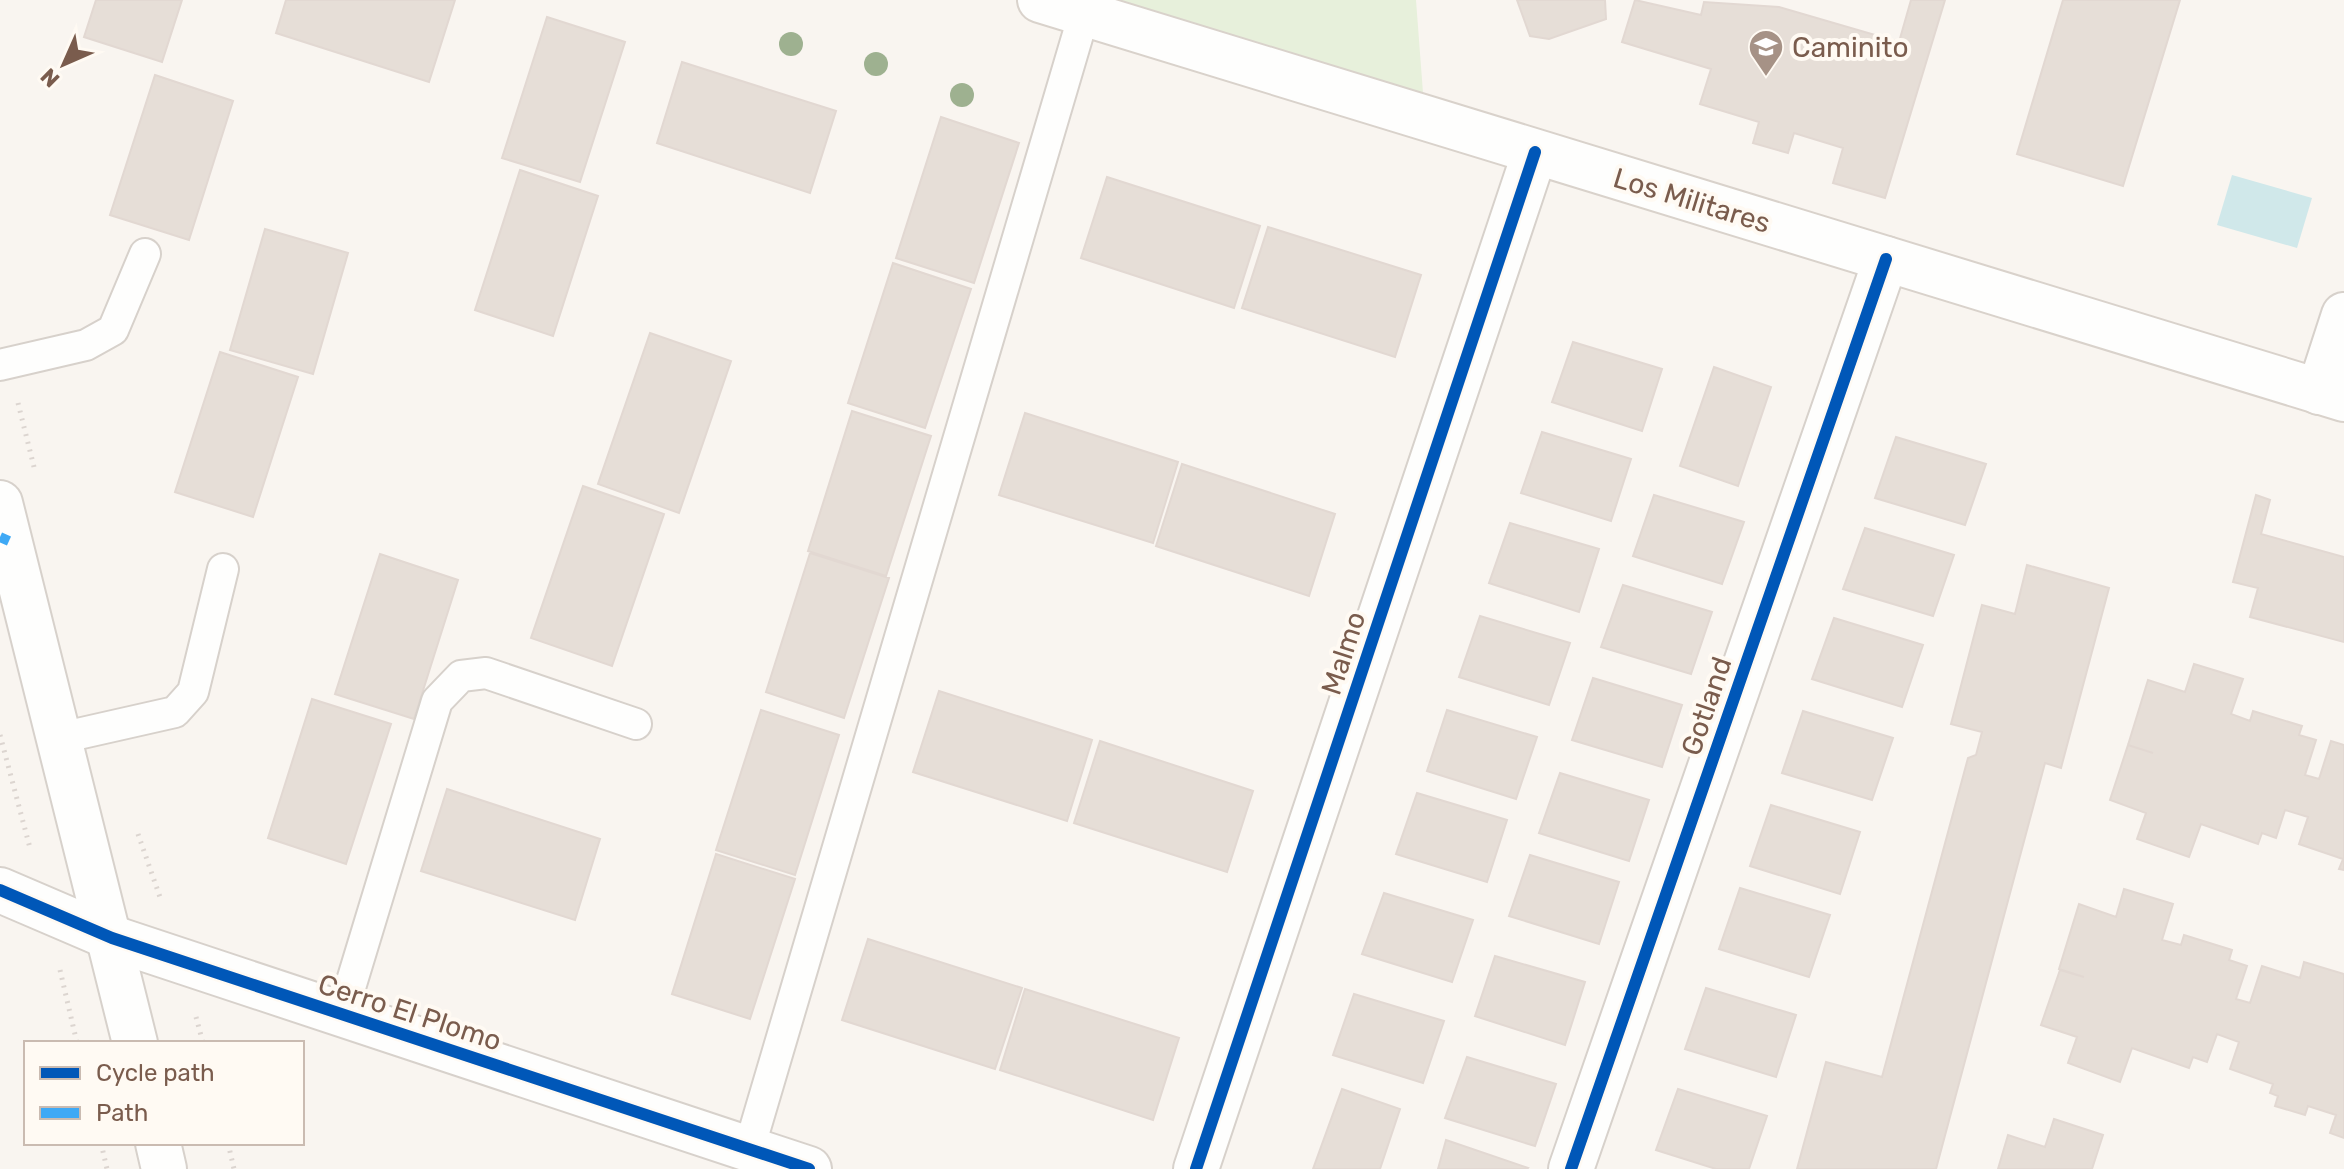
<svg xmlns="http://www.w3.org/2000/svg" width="2344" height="1169" font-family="Rubik,sans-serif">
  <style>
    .green { fill: #e7f0db }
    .water { fill: #d0e8ea }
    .building { fill: #e6ded7; stroke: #e2d8d2; stroke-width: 2 }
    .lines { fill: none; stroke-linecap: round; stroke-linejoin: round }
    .service-casing { stroke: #d7d1cb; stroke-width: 34 }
    .minor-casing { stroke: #d7d1cb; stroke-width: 48 }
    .tertiary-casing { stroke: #d7d1cb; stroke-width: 48 }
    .secondary-casing { stroke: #d9d2cb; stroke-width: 48 }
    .path { stroke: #dcd5d0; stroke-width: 5; stroke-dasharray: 2 6; stroke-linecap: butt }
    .service { stroke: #fefefd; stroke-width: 30 }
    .minor { stroke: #fefefd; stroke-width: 44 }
    .tertiary { stroke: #fefefd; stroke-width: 44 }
    .secondary { stroke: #fefefd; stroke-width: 44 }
    .quiet { stroke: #3fa9f5; stroke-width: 10; stroke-dasharray: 20 10; stroke-linecap: butt }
    .cycleway-casing { stroke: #fffaf3; stroke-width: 17 }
    .cycleway { stroke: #0057b8; stroke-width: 12 }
    .tree { fill: #9eb190 }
    .labels { text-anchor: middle; stroke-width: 8; stroke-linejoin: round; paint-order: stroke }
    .poi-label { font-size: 28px; fill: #7a5c4d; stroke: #fffaf3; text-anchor: start }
    .street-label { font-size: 28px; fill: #7a5c4d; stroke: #fffaf3 }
  </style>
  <rect width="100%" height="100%" fill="#f9f5f0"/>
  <path class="green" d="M 1116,0 L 1416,0 L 1423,93 Z"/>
  <path class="water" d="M 2232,175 L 2312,198 L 2297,248 L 2217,225 Z"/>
  <path class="building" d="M 96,0 L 182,0 L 162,62 L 84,37 Z
    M 286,0 L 455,0 L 429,82 L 276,33 Z
    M 1517,0 L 1605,0 L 1606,19 L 1549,39 L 1530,36 Z
    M 1635,0 L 1701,15 L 1704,2 L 1779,7 L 1899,42 L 1911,0 L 1945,0 L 1885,198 L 1833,183 L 1843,148 L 1794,133 L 1788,153 L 1753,143 L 1759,122 L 1700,104 L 1711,69 L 1622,42 Z
    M 2063,0 L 2180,0 L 2123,186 L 2017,154 Z
    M 547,17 L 625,42 L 580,182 L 502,158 Z
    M 682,62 L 836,111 L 810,193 L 657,143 Z
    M 155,75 L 233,101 L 189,240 L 110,215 Z
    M 941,117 L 1019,143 L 974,283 L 896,258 Z
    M 520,170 L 598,196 L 553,336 L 475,310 Z
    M 1107,177 L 1260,226 L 1234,308 L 1081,258 Z
    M 1268,227 L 1421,275 L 1395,357 L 1242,308 Z
    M 265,229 L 348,253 L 313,374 L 230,350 Z
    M 893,263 L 971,289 L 925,428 L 848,403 Z
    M 650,333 L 731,361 L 679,513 L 598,484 Z
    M 1573,342 L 1662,369 L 1642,431 L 1552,402 Z
    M 220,352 L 298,377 L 253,517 L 175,492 Z
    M 1714,367 L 1771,387 L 1738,486 L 1680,466 Z
    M 852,411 L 931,436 L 886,576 L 808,551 Z
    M 1025,413 L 1178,462 L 1153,543 L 999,495 Z
    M 1542,432 L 1631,459 L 1611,521 L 1521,493 Z
    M 1896,437 L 1986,464 L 1965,525 L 1875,498 Z
    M 1182,464 L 1335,514 L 1309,596 L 1156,546 Z
    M 583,486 L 664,514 L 612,666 L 531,638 Z
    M 1654,495 L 1744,522 L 1722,584 L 1633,556 Z
    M 2256,495 L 2270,500 L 2261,534 L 2344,557 L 2344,642 L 2250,617 L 2258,588 L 2233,582 Z
    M 1510,523 L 1599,549 L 1579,612 L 1489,583 Z
    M 1865,528 L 1954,555 L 1933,616 L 1843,589 Z
    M 810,553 L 889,578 L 844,718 L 766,692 Z
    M 380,554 L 458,580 L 414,719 L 335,694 Z
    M 2027,565 L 2109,588 L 2061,768 L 2045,763 L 1936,1169 L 1797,1169 L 1826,1062 L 1882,1077 L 1968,758 L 1976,755 L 1982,732 L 1951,724 L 1982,605 L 2015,614 Z
    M 1623,585 L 1712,612 L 1691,674 L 1601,647 Z
    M 1480,616 L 1570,643 L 1549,705 L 1459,677 Z
    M 1834,618 L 1923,645 L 1902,707 L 1812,679 Z
    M 2194,664 L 2243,679 L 2231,714 L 2250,721 L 2253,711 L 2302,726 L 2299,735 L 2316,740 L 2305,775 L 2319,779 L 2331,741 L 2344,745 L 2344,870 L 2339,869 L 2343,859 L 2299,844 L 2308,817 L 2285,810 L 2276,838 L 2262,833 L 2258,844 L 2201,824 L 2189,857 L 2137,839 L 2146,813 L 2110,800 L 2128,745 L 2153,753 L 2128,745 L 2148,680 L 2185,692 Z
    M 1593,678 L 1682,705 L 1662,767 L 1572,740 Z
    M 939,691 L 1092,740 L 1067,821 L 913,772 Z
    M 312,699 L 391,724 L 346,864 L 268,838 Z
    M 761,710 L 839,735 L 795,875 L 716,850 Z
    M 1447,710 L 1537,737 L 1516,799 L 1427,771 Z
    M 1803,711 L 1893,738 L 1872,800 L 1782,773 Z
    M 1100,741 L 1253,791 L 1227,872 L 1074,823 Z
    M 1560,773 L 1649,800 L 1629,861 L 1539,833 Z
    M 447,789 L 600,839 L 575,920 L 421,871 Z
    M 1417,793 L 1507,820 L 1487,882 L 1396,854 Z
    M 1771,805 L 1860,832 L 1840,894 L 1750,866 Z
    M 716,854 L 795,879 L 750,1019 L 672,994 Z
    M 1530,855 L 1619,882 L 1599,944 L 1509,916 Z
    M 1740,888 L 1830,915 L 1809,977 L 1719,949 Z
    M 2124,889 L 2173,904 L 2162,940 L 2181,945 L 2184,935 L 2232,950 L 2229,960 L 2247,966 L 2236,999 L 2250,1003 L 2262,966 L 2300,978 L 2304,962 L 2344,974 L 2344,1138 L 2330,1133 L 2336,1115 L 2308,1106 L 2305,1115 L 2275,1106 L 2278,1096 L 2270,1093 L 2273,1084 L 2230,1069 L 2239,1042 L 2217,1034 L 2207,1062 L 2193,1057 L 2189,1068 L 2132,1048 L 2120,1082 L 2068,1063 L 2077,1037 L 2041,1025 L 2060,970 L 2084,977 L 2059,969 L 2079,904 L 2116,917 Z
    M 1384,893 L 1473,920 L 1452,982 L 1362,954 Z
    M 868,939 L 1022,988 L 995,1069 L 842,1020 Z
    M 1495,956 L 1585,982 L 1565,1045 L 1475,1016 Z
    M 1706,988 L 1796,1015 L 1776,1077 L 1685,1049 Z
    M 1025,989 L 1179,1038 L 1153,1120 L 1000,1070 Z
    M 1354,994 L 1444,1021 L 1423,1083 L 1333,1055 Z
    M 1467,1057 L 1556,1084 L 1535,1146 L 1445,1118 Z
    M 1342,1089 L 1400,1109 L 1380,1169 L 1313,1169 Z
    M 1678,1089 L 1767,1116 L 1749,1169 L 1716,1169 L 1656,1150 Z
    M 2054,1119 L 2103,1135 L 2092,1169 L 1998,1169 L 2008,1135 L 2045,1147 Z
    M 1446,1140 L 1528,1168 L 1527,1169 L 1438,1169 Z"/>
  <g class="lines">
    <defs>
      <path id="service" d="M 0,365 L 86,345 L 113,330 L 145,254
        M 60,738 L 175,712 L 193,692 L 223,569
        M 342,1014 L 437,701 L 461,676 L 486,673 L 636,724
        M 749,1149 L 1084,14"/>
      <path id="minor" d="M 2319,392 L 2344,315
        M 0,890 L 112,938 L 809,1169
        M 1196,1169 L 1535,152
        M 1571,1169 L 1886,259"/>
      <path id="tertiary" d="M 0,503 L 135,1043
        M 158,1143 L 164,1169"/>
      <path id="secondary" d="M 1040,0 L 2344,399"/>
    </defs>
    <use href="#service" class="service-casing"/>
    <use href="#minor" class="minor-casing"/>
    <use href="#tertiary" class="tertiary-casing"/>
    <use href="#secondary" class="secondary-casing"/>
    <path class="path" d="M 18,403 L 34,467
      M 0,735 L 30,848
      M 138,834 L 161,900
      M 60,970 L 77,1043
      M 196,1017 L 203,1043
      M 101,1143 L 107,1169
      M 228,1143 L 234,1169"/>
    <use href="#service" class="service"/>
    <use href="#minor" class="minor"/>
    <use href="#tertiary" class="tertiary"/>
    <use href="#secondary" class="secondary"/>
    <path class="quiet" d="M 0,537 L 9,541"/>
    <defs>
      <path id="cycleway" d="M 0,890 L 112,938 L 809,1169
        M 1196,1169 L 1535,152
        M 1571,1169 L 1886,259"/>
    </defs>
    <use href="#cycleway" class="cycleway-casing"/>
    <use href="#cycleway" class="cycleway"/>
  </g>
  <g class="tree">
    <circle cx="791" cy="44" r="12"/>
    <circle cx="876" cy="64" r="12"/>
    <circle cx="962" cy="95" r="12"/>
  </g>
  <defs>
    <symbol id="school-pin" viewBox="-11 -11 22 30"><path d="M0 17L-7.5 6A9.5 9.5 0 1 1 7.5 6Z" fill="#a69286" stroke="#fffaf3"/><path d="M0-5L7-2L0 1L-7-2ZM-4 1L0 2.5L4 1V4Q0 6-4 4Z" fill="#fff"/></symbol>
  </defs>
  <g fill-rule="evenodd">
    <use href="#school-pin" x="1746" y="27" width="40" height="54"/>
  </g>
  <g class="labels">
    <g class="poi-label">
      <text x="1792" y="57">Caminito</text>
    </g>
    <g class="street-label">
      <text transform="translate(1692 200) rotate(17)" y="10">Los Militares</text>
      <text transform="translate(1343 653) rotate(-72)" y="10">Malmo</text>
      <text transform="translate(1706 706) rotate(-71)" y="10">Gotland</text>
      <text transform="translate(410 1012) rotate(18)" y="10">Cerro El Plomo</text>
    </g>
  </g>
  <rect x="24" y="1041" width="280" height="104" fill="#fffaf3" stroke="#cabbb1" stroke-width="2"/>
  <rect x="40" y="1067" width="40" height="12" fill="#0057b8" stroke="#cabbb1" stroke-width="2"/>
  <text x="96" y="1081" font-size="24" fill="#7a5c4d">Cycle path</text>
  <rect x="40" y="1107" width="40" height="12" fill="#3fa9f5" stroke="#cabbb1" stroke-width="2"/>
  <text x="96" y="1121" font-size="24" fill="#7a5c4d">Path</text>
  <g transform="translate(64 64) rotate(225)" stroke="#fffaf3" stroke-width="6" paint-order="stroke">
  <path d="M0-6L14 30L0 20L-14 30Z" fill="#7a5c4d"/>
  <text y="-12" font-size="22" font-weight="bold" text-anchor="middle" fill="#7a5c4d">N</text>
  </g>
</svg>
